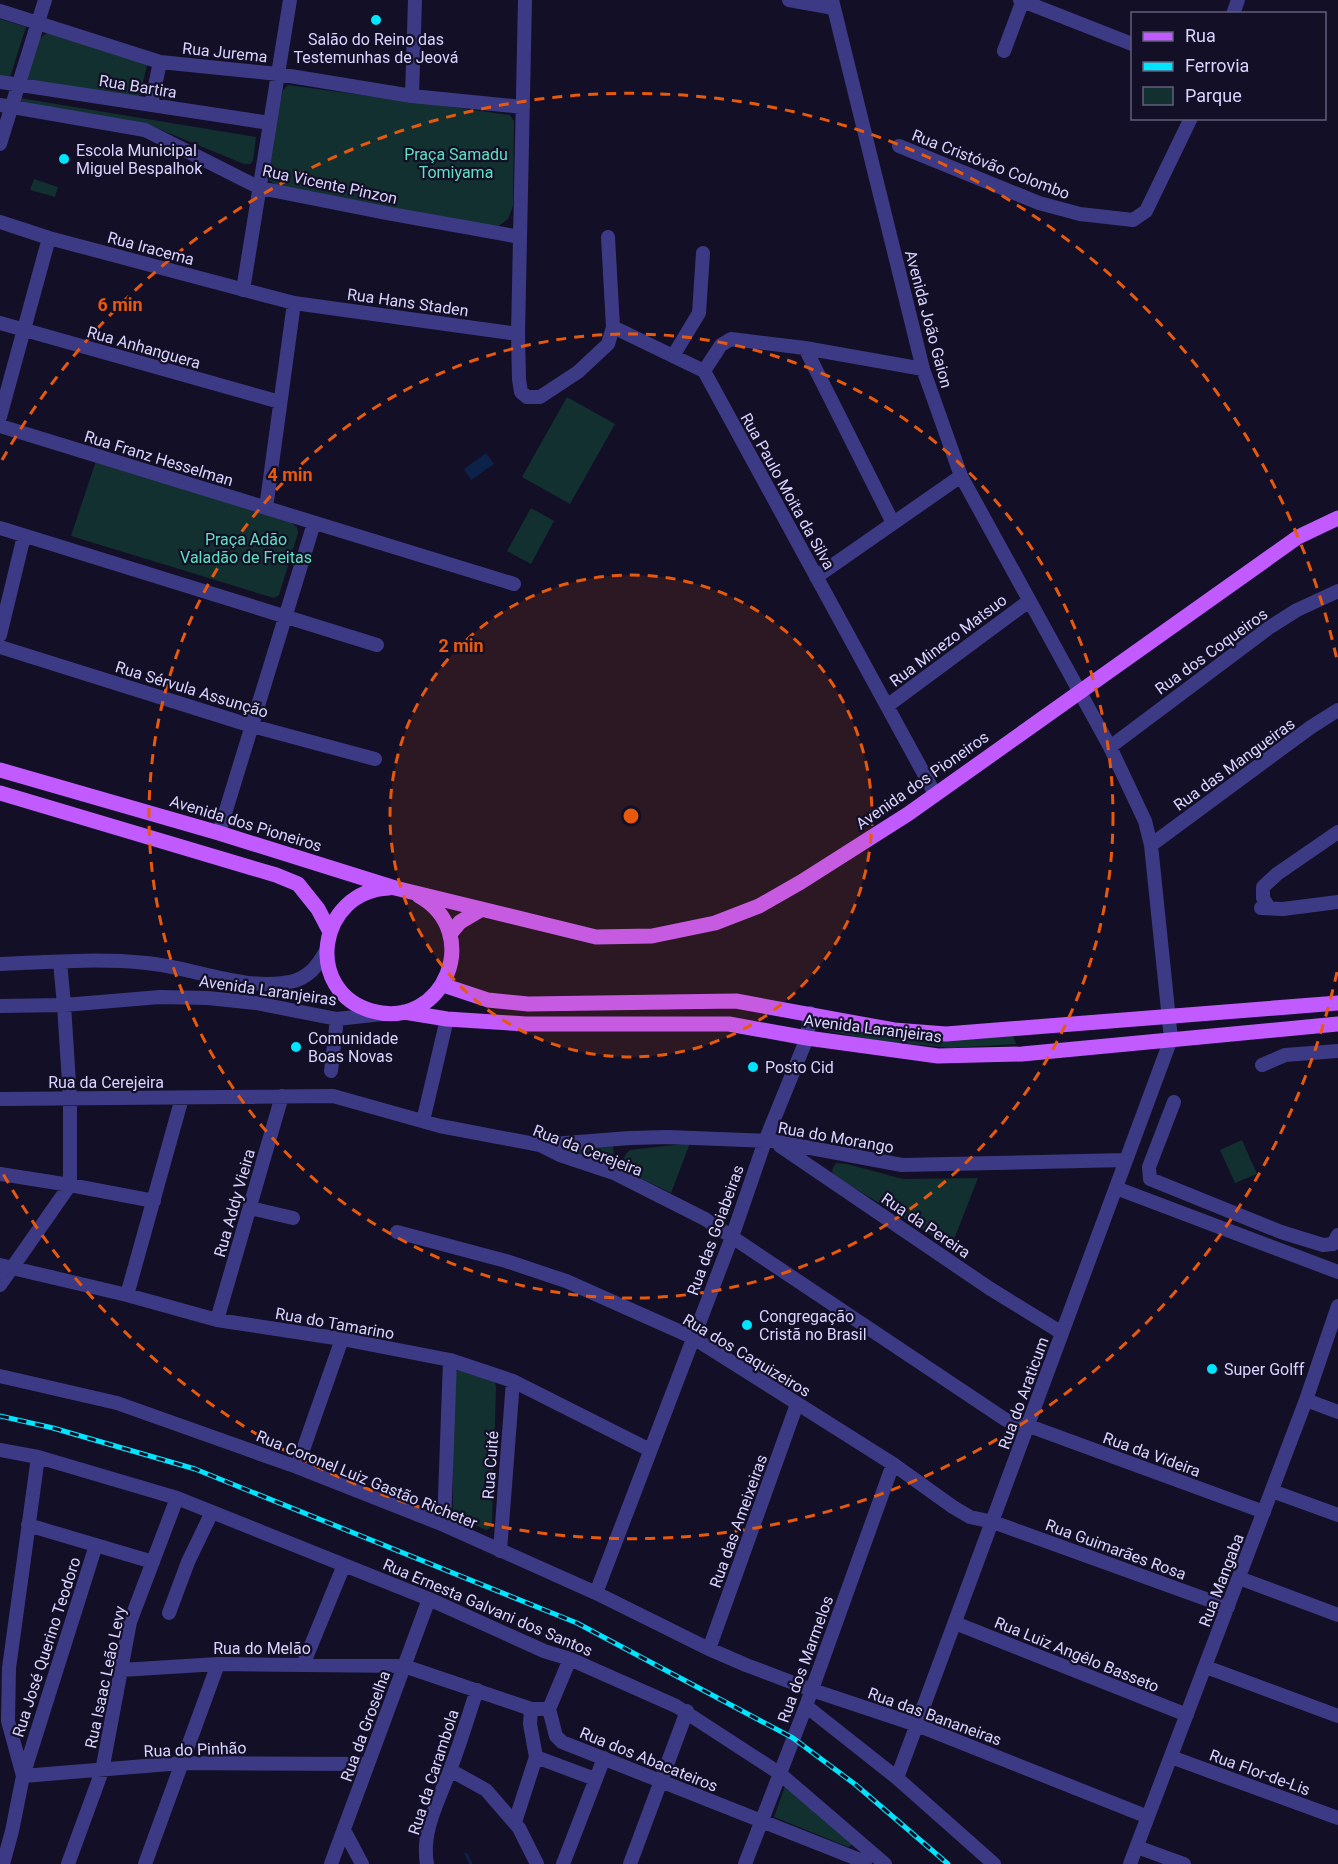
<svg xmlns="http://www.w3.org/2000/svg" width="1338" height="1864" font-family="Roboto,sans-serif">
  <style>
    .green { fill: #12302f }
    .water { fill: #0c2248 }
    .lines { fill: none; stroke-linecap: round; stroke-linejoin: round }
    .stream { stroke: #0c2248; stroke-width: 3 }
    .minor { stroke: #3d3a85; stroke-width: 14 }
    .major { stroke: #c25bff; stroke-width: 15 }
    .rail-casing { stroke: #00e5ff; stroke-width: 5 }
    .rail { stroke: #130f26; stroke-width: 3; stroke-dasharray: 9; stroke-linecap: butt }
    .ring { fill: none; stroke: #e8590c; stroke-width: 3; stroke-dasharray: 10 8 }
    .poi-dot { fill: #00e5ff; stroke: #130f26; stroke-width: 2 }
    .labels { text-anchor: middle; stroke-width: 4.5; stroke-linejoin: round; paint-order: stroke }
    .poi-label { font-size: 16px; fill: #d9d4ff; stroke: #130f26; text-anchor: start }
    .street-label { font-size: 16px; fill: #d9d4ff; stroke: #130f26 }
    .park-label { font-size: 16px; fill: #5fe0c0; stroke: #130f26 }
    .centre { fill: #e8590c; stroke: #130f26; stroke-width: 3 }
    .ring-label { font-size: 18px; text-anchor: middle; font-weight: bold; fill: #e8590c; stroke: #130f26; stroke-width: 4.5; stroke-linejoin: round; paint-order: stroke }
  </style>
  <rect width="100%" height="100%" fill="#130f26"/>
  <path class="green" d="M 0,19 L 26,27 L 10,77 L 0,75 Z
    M 49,31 L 148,62 L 139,98 L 25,81 L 37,41 Z
    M 288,85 L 510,115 L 514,121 L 513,206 L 508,219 L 496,228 L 276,185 L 267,179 L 266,173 L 283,90 Z
    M 20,98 L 256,137 L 253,161 L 250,164 L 244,164 L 149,125 L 19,102 Z
    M 34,179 L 58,187 L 55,197 L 30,190 Z
    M 567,397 L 615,424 L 570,504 L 522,477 Z
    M 96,461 L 286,519 L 297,527 L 298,533 L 279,595 L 274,598 L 71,536 Z
    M 531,508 L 554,521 L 531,564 L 507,551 Z
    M 825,1022 L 1013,1035 L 1016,1044 L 951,1048 L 879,1041 L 827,1031 Z
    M 1242,1140 L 1257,1174 L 1235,1183 L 1220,1150 Z
    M 690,1143 L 671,1193 L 625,1171 C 623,1161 622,1157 630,1150 Z
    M 613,1145 L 615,1166 L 587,1159 L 577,1154 L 579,1147 Z
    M 836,1163 L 847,1164 L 903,1179 L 978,1178 L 951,1247 L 833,1175 L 832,1170 Z
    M 463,1368 L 495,1382 L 496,1388 L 492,1525 L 489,1529 L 486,1530 L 457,1517 L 453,1511 L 453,1375 L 458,1370 Z
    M 785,1786 L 852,1842 L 852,1845 L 848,1847 L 774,1817 Z"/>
  <path class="water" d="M 486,453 L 494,464 L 471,480 L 464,469 Z"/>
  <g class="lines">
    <path class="stream" d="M 466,1854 L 471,1864"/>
    <path class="minor" d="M 525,0 L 518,334 L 519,379 L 521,392 L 527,397 L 540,397 L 578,372 L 608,344 L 613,327 L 608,237
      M 789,0 L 834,8
      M 832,0 L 923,369 L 961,476 L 1110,747 L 1145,821 L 1151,845 L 1171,1039 L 897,1778
      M 1020,0 L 1132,44
      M 0,11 L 160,62 L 278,74 L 412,96 L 523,107
      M 1233,14 L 1238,0
      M 1004,51 L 1023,0
      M 0,82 L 270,123
      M 412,96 L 415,0
      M 0,105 L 145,130 L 260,188 L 386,213 L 520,237
      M 151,105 L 160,62
      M 0,144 L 45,0
      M 899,146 L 1039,203 L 1080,214 L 1133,220 L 1146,211 L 1191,118
      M 0,222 L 49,238 L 294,303 L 518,334
      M 243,290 L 290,0
      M 0,323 L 280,402
      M 613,327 L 704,371 L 935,794
      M 805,348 L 893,523
      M 673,356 L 699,313 L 703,253
      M 704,371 L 721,345 L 731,339 L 805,348 L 923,369
      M 0,417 L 49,238
      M 0,426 L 514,584
      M 266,508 L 294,303
      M 0,528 L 377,645
      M 816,577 L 961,476
      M 0,635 L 24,536
      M 0,647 L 252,726 L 375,759
      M 887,706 L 1029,601
      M 1110,747 L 1270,627 L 1297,610 L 1338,591
      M 219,833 L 314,523
      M 1151,845 L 1311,727 L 1338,710
      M 1261,908 L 1283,909 L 1338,902
      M 1269,908 L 1263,898 L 1263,887 L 1277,874 L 1338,832
      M 0,964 C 48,962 98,958 146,963 C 193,967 242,991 290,982 C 309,978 317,966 326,951
      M 0,1006 L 64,1005 L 160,997 L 208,998 L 256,1003 L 337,1019 L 382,1014
      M 1262,1065 L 1285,1055 L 1338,1051
      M 331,1071 L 337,1019
      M 0,1099 L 333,1096 L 440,1126 L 540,1145 L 560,1155 L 614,1173 L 705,1219 L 1006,1420 L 1029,1426 L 1264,1512
      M 1174,1102 L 1149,1167 L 1150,1179 L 1281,1232 L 1323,1245 L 1333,1244 L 1338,1235
      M 423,1121 L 447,1019
      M 540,1145 L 630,1138 L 668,1137 L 773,1141 L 902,1165 L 1126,1160
      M 780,1146 L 989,1288 L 1062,1333
      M 0,1174 L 70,1185 L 154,1201
      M 1116,1188 L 1338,1272
      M 250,1208 L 293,1218
      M 397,1232 L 506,1261 L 566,1281 L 692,1337 L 893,1464 L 953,1507 L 970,1517 L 993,1522 L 1228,1607
      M 0,1265 L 127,1295 L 217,1320 L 342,1339 L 450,1360 L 513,1381 L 650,1450
      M 0,1285 L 70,1185 L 70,1098 L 64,1005 L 60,962
      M 127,1295 L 182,1098
      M 217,1320 L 282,1096
      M 0,1376 L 117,1403 L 297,1467 L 444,1525 L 596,1593 L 709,1649 L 746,1665 L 812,1690 L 917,1725 L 1148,1817
      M 1306,1400 L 1338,1412
      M 0,1450 L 38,1457 L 177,1498 L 429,1599 L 544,1651 L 570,1659 L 676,1706 L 779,1773 L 885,1864
      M 38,1457 L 9,1668 L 8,1721 L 23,1776 L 182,1763 L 368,1764
      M 297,1467 L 342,1339
      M 1272,1491 L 1338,1515
      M 28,1525 L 153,1562
      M 444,1525 L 450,1360
      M 500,1551 L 513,1381
      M 1239,1578 L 1338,1615
      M 596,1593 L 732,1237 L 765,1141 L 807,1038 L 810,1013
      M 169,1613 L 188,1562 L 212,1512
      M 955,1623 L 1187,1715
      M 709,1649 L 797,1404
      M 303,1665 L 344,1565
      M 1206,1667 L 1338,1716
      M 121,1670 L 218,1664 L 404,1666 L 531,1709 L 549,1709 L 556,1736 L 562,1742 L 865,1862
      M 806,1706 L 897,1778 L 994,1864
      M 531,1709 L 530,1724 L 536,1757 L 595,1779
      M 549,1709 L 570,1659
      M 1171,1757 L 1338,1818
      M 450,1770 L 486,1790 L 519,1828 L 537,1864
      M 515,1822 L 536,1757
      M 344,1830 L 362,1864
      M 1137,1847 L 1184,1864
      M 3,1864 L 12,1831 L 23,1776 L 96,1545
      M 68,1864 L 102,1771 L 130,1622 L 177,1498
      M 145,1864 L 218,1664
      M 331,1864 L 429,1599
      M 427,1864 C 421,1831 439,1800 450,1770 C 460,1744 468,1717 477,1690
      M 563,1864 L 604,1758
      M 630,1864 L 687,1711
      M 745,1864 L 806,1706 L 893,1464
      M 1130,1864 L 1306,1400 L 1338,1306"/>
    <path class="major" d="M 0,770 L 219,833 L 395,888 L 596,937 L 652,936 L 715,923 L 759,906 L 801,882 L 908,814 L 1298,537 L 1338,518
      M 0,793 L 276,875 L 298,884 L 318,909 L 329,930
      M 389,888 C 317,891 303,992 372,1011 C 444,1031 484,932 419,896
      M 450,934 L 460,922 L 482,909
      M 443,985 L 488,1000 L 528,1004 L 736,1001 L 894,1030 L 946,1034 L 1338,1003
      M 404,1012 L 447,1019 L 526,1024 L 729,1024 L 807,1038 L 938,1056 L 1022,1054 L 1338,1024"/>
    <defs>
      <path id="rail" d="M 0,1416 L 53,1428 L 195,1469 L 577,1623 L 793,1738 L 856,1785 L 948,1864"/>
    </defs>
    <use href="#rail" class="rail-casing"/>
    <use href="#rail" class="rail"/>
  </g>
  <circle cx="631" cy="816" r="241" fill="#e8590c" fill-opacity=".12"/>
  <g class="ring">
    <circle cx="631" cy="816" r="241"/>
    <circle cx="631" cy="816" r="482"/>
    <path d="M1337 972A723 723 0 0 1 2 1172M2 460A723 723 0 0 1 1337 660"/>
  </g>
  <g class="poi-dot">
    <circle cx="376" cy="20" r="6"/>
    <circle cx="64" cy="159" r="6"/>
    <circle cx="296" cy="1047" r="6"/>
    <circle cx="753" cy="1067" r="6"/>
    <circle cx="747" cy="1325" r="6"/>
    <circle cx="1212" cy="1369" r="6"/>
  </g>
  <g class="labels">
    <g class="poi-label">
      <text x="376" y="45" text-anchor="middle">Salão do Reino das<tspan x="376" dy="18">Testemunhas de Jeová</tspan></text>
      <text x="76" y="156">Escola Municipal<tspan x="76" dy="18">Miguel Bespalhok</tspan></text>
      <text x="308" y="1044">Comunidade<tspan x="308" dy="18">Boas Novas</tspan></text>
      <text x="765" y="1073">Posto Cid</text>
      <text x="759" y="1322">Congregação<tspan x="759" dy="18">Cristã no Brasil</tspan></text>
      <text x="1224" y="1375">Super Golff</text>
    </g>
    <g class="street-label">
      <text transform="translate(225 52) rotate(6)" y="6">Rua Jurema</text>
      <text transform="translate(138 86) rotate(9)" y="6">Rua Bartira</text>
      <text transform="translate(991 164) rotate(21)" y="6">Rua Cristóvão Colombo</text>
      <text transform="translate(330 184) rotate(12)" y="6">Rua Vicente Pinzon</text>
      <text transform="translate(151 248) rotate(15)" y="6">Rua Iracema</text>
      <text transform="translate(408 302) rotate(8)" y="6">Rua Hans Staden</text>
      <text transform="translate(929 319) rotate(75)" y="6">Avenida João Gaion</text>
      <text transform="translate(144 347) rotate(16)" y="6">Rua Anhanguera</text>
      <text transform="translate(159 458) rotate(17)" y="6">Rua Franz Hesselman</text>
      <text transform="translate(788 491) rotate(61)" y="6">Rua Paulo Moita da Silva</text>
      <text transform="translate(948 640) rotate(-37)" y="6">Rua Minezo Matsuo</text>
      <text transform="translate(1211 651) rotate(-36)" y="6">Rua dos Coqueiros</text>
      <text transform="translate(192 689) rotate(17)" y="6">Rua Sérvula Assunção</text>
      <text transform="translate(1234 764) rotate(-36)" y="6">Rua das Mangueiras</text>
      <text transform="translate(922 780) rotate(-35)" y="6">Avenida dos Pioneiros</text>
      <text transform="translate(246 823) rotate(17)" y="6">Avenida dos Pioneiros</text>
      <text transform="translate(268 990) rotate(8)" y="6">Avenida Laranjeiras</text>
      <text transform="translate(873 1028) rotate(7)" y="6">Avenida Laranjeiras</text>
      <text x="106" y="1088">Rua da Cerejeira</text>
      <text transform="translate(836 1137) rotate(10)" y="6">Rua do Morango</text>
      <text transform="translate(588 1150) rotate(21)" y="6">Rua da Cerejeira</text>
      <text transform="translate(234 1203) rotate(-74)" y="6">Rua Addy Vieira</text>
      <text transform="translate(926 1225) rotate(34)" y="6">Rua da Pereira</text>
      <text transform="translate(715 1230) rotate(-70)" y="6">Rua das Goiabeiras</text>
      <text transform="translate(335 1323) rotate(10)" y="6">Rua do Tamarino</text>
      <text transform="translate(747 1355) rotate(31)" y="6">Rua dos Caquizeiros</text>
      <text transform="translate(1023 1393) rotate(-70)" y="6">Rua do Araticum</text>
      <text transform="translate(1152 1454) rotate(20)" y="6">Rua da Videira</text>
      <text transform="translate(490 1465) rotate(-86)" y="6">Rua Cuité</text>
      <text transform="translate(367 1479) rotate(22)" y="6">Rua Coronel Luiz Gastão Richeter</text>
      <text transform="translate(738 1521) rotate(-70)" y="6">Rua das Ameixeiras</text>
      <text transform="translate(1116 1549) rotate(20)" y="6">Rua Guimarães Rosa</text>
      <text transform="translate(1221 1580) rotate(-69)" y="6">Rua Mangaba</text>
      <text transform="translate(488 1607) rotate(23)" y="6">Rua Ernesta Galvani dos Santos</text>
      <text transform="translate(46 1647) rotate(-72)" y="6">Rua José Querino Teodoro</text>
      <text x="262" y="1654">Rua do Melão</text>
      <text transform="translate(1077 1654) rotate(22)" y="6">Rua Luiz Angêlo Basseto</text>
      <text transform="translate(805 1659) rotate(-70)" y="6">Rua dos Marmelos</text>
      <text transform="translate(105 1677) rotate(-78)" y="6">Rua Isaac Leão Levy</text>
      <text transform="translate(935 1716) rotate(20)" y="6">Rua das Bananeiras</text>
      <text transform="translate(365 1726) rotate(-70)" y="6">Rua da Groselha</text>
      <text transform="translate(195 1749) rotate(-2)" y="6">Rua do Pinhão</text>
      <text transform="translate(649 1759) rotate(22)" y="6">Rua dos Abacateiros</text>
      <text transform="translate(433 1772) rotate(-72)" y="6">Rua da Carambola</text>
      <text transform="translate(1260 1772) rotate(20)" y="6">Rua Flor-de-Lis</text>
    </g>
    <g class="park-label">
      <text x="456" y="160">Praça Samadu<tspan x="456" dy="18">Tomiyama</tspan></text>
      <text x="246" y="545">Praça Adão<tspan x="246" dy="18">Valadão de Freitas</tspan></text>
    </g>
  </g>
  <circle cx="631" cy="816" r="9" class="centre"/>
  <g class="ring-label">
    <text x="120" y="311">6 min</text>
    <text x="290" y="481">4 min</text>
    <text x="461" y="652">2 min</text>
  </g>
  <rect x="1131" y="12" width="195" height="108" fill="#130f26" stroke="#625e7d" stroke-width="1.5"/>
  <rect x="1143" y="32" width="30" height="9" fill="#c25bff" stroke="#625e7d" stroke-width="1.5"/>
  <text x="1185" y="42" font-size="18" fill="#d9d4ff">Rua</text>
  <rect x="1143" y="62" width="30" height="9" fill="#00e5ff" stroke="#625e7d" stroke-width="1.5"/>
  <text x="1185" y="72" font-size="18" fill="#d9d4ff">Ferrovia</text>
  <rect x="1143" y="87" width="30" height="18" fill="#12302f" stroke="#625e7d" stroke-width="1.5"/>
  <text x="1185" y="102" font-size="18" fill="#d9d4ff">Parque</text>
</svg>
